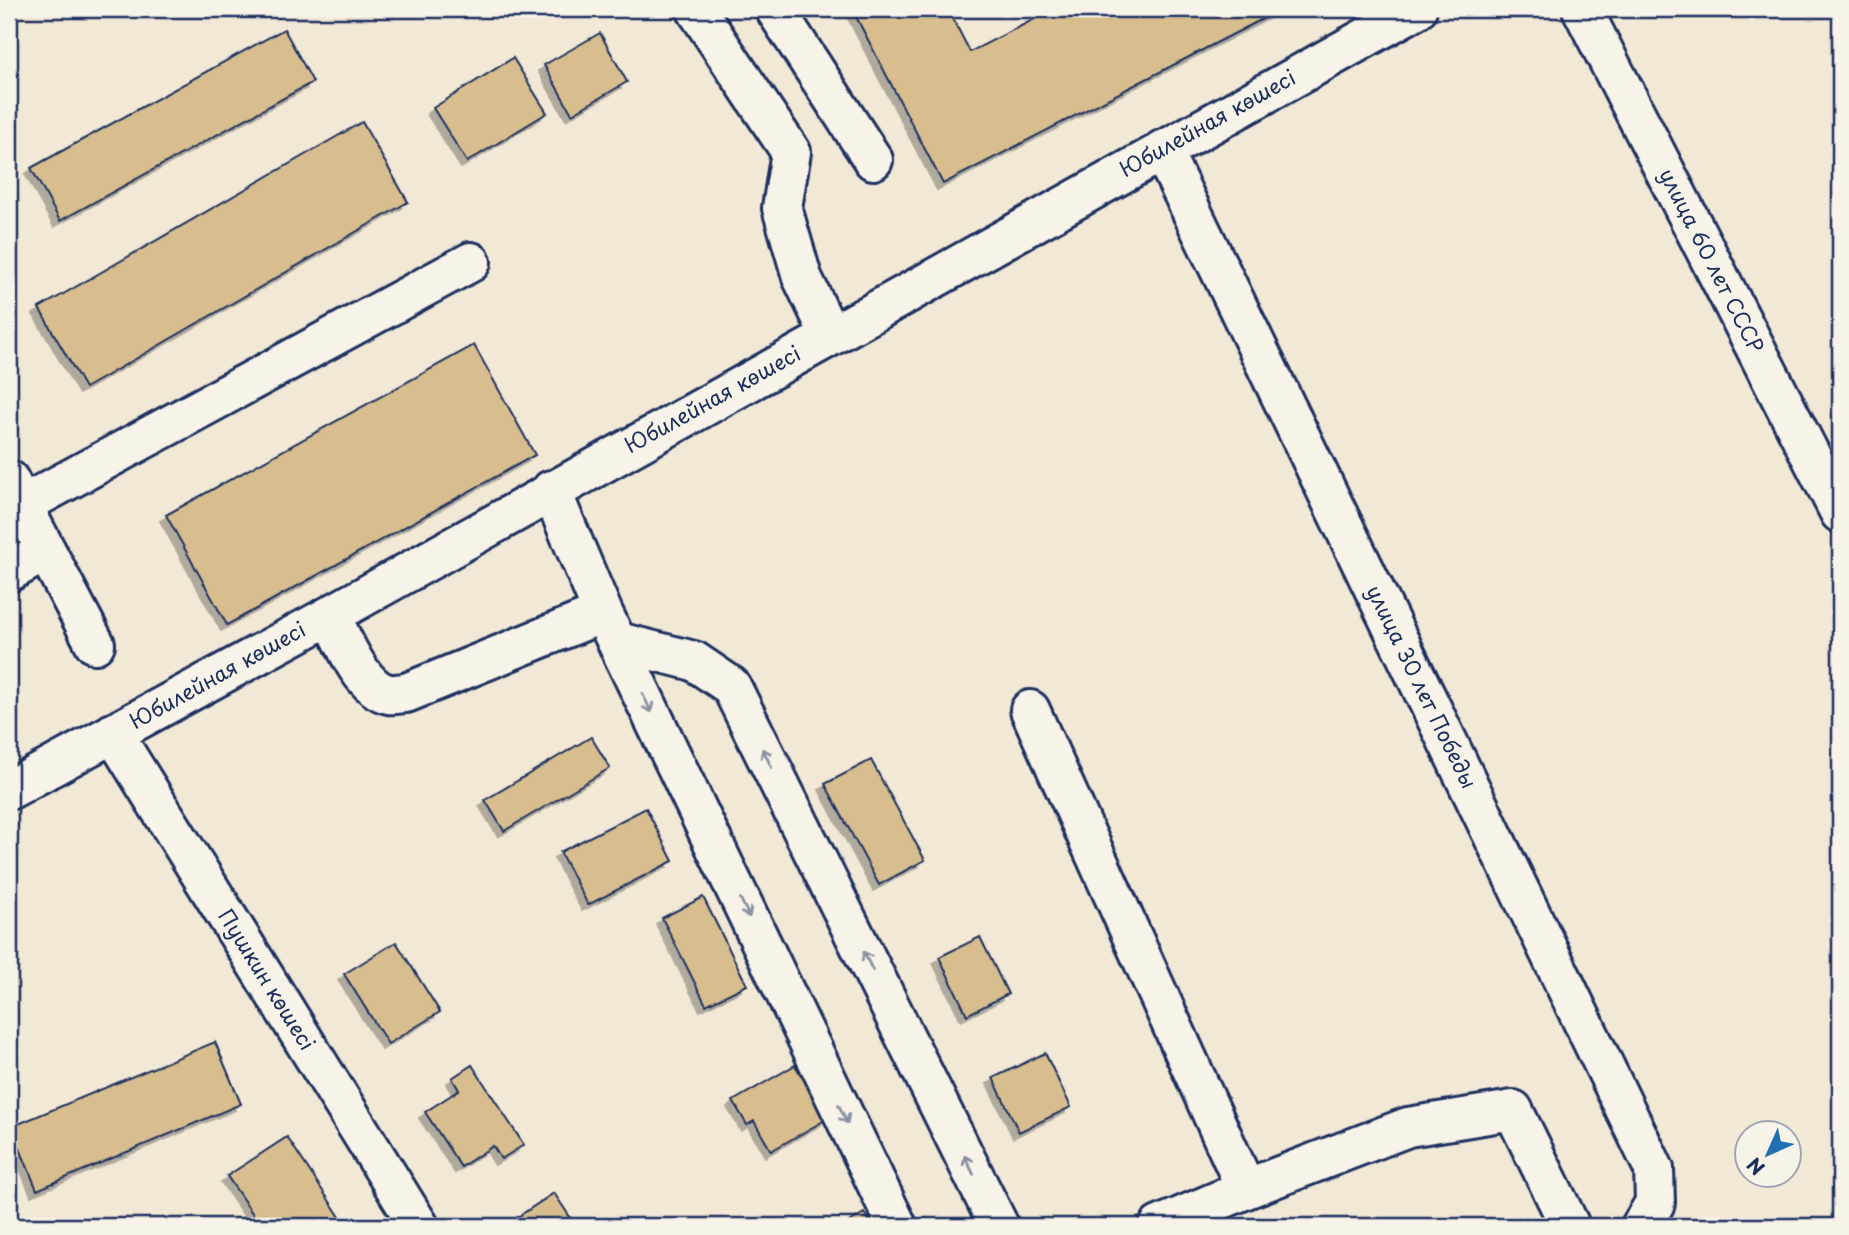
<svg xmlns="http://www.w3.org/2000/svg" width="1849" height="1235" font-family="'Playpen Sans',sans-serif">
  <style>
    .building { fill: #d8be8e; stroke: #1b2f5e; stroke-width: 2; filter: url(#shadow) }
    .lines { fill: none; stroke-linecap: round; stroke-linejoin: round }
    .minor-casing { stroke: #1b2f5e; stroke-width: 44 }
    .minor { stroke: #f7f3e8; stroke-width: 38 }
    .oneway { stroke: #8991a3 }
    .labels { text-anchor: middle; stroke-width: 5; stroke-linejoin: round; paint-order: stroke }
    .street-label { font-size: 21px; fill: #1b2f5e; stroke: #f7f3e8 }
  </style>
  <defs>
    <filter id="shadow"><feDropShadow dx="-6" dy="6" stdDeviation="0" flood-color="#0004"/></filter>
  </defs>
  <rect width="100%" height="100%" fill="#f1e8d6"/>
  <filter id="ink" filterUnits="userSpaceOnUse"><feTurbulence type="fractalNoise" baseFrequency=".0143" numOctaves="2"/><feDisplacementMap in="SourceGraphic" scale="14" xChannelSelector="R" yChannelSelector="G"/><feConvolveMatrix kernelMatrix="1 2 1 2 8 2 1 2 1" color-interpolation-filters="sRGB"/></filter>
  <g filter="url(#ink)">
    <path class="building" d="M 852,9 L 948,9 L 970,52 L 1054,9 L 1282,9 L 943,184 Z
      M 284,29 L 313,82 L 60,221 L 31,168 Z
      M 600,33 L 627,82 L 572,114 L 544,65 Z
      M 513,58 L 547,113 L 467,162 L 433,108 Z
      M 362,122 L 408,202 L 85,388 L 39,308 Z
      M 474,345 L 535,455 L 227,625 L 166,515 Z
      M 591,737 L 610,768 L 504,831 L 485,800 Z
      M 871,760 L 925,860 L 879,885 L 825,784 Z
      M 646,808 L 673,861 L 588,905 L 560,852 Z
      M 703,897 L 747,985 L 706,1005 L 662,918 Z
      M 980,937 L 1008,994 L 967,1015 L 939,957 Z
      M 396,942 L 440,1012 L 388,1044 L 344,974 Z
      M 215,1042 L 241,1104 L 37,1190 L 11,1127 Z
      M 1045,1053 L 1071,1107 L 1019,1132 L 993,1078 Z
      M 472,1065 L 524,1145 L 501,1159 L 493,1146 L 461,1167 L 425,1112 L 459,1090 L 452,1078 Z
      M 795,1065 L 827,1119 L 771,1151 L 754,1121 L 747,1125 L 733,1101 Z
      M 287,1137 L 346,1226 L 261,1226 L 227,1176 Z
      M 554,1193 L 576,1226 L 504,1226 Z
      M 864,1213 L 873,1226 L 843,1226 Z"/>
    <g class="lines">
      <defs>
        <path id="minor" d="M 696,9 L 791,152 L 782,208 L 802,277 L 830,335
          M 775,9 L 873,160
          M 1582,9 L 1840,513
          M 1162,150 L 1654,1169 L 1655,1203 L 1641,1226
          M 9,480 L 95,644
          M 551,490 L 603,613 L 897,1226
          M 22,505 L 471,262
          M 9,572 L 46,551
          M 331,615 C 342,638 361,689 389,694 C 394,695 400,693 406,693 L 603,613
          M 618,642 L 694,661 L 731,686 L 999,1226
          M 1030,710 L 1246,1189
          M 113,733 L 419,1226
          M 9,790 L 331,615 L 1417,9
          M 1159,1226 L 1246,1189 L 1408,1127 L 1513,1110 L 1570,1226"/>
      </defs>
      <use href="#minor" class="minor-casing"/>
      <use href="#minor" class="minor"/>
    </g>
    <defs><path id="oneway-shaft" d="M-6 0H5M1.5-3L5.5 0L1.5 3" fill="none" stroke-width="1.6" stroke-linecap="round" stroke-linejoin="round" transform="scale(1.75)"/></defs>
    <g class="oneway">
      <use href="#oneway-shaft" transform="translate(647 703) rotate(64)"/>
      <use href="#oneway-shaft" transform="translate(767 758) rotate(-116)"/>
      <use href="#oneway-shaft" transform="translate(745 908) rotate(64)"/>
      <use href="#oneway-shaft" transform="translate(868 961) rotate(-116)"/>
      <use href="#oneway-shaft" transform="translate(843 1114) rotate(64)"/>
      <use href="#oneway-shaft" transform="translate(969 1165) rotate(-116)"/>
    </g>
  </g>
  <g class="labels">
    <g class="street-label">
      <text transform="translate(1208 124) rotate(-29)" y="7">Юбилейная көшесі</text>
      <text transform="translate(1711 261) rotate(63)" y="7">улица 60 лет СССР</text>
      <text transform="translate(713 400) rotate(-29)" y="7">Юбилейная көшесі</text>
      <text transform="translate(218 676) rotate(-29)" y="7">Юбилейная көшесі</text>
      <text transform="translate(1421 687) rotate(64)" y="7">улица 30 лет Победы</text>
      <text transform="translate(266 980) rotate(58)" y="7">Пушкин көшесі</text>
    </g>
  </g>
  <rect width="1849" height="1235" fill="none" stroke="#f7f3e8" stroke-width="35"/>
  <rect x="18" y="18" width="1814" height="1200" fill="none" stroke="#1b2f5e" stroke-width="2.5" filter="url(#ink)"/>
  <g transform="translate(1768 1154) rotate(225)"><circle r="33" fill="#f7f3e8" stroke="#9fa5b1" stroke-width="2"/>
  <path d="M0-5L12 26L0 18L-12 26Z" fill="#1f6fb2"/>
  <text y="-10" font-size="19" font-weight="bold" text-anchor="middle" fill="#1b2f5e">N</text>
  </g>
</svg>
